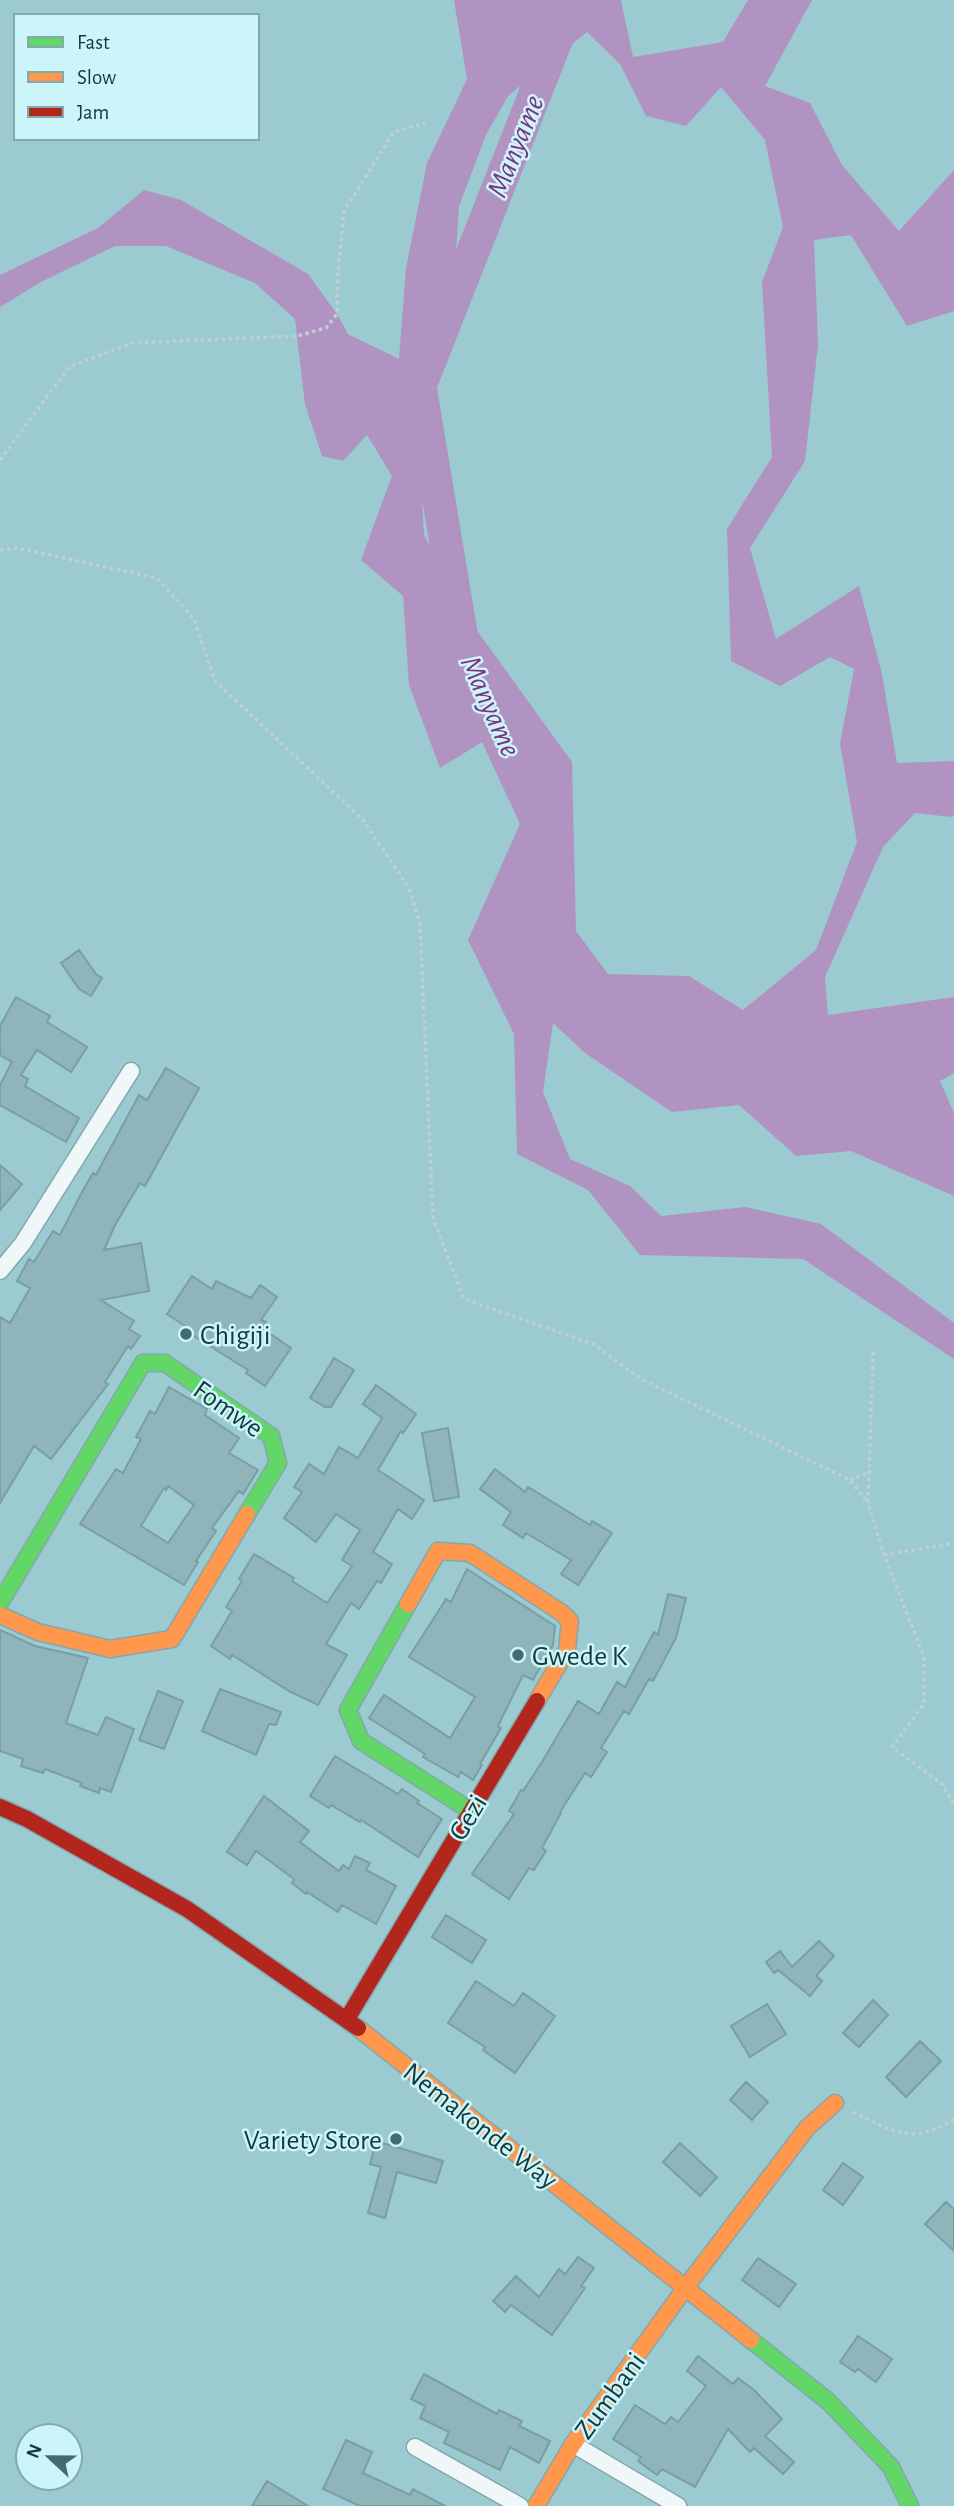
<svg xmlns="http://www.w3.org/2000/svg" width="954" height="2506" font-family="'Alegreya Sans',sans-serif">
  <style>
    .water { fill: #b193c2; fill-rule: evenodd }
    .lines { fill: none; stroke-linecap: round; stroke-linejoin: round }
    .river { stroke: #b193c2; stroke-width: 33 }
    .building { fill: #8fb4b9; stroke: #799fa4; stroke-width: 2; fill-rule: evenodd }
    .street-casing { stroke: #82a8ad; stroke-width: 19 }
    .fast-casing { stroke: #82a8ad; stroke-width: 19 }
    .slow-casing { stroke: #82a8ad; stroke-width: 19 }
    .jam-casing { stroke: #82a8ad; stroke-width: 19 }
    .path { stroke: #c0cfd1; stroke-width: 3.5; stroke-dasharray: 3.5 3.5; stroke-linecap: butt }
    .street { stroke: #f0f7f8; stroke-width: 16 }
    .fast { stroke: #63d668; stroke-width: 16 }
    .slow { stroke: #ff974d; stroke-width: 16 }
    .jam { stroke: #b3261e; stroke-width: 16 }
    .poi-dot { fill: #436b70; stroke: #ccf5fa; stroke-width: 2.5 }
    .labels { text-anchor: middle; stroke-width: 5; stroke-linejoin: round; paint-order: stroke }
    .poi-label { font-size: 28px; fill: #13383d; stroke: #ccf5fa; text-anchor: start }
    .street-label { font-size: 28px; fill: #13383d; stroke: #ccf5fa }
    .water-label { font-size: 30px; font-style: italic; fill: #7f3383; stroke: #ccf5fa }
  </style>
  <rect width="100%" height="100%" fill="#9bcad0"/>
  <path class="water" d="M 454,0 L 621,0 L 633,57 L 723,42 L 748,0 L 812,0 L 765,86 L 810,103 L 842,165 L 899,231 L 954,170 L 954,311 L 907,326 L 851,235 L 814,240 L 818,345 L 805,461 L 750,548 L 776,639 L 859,586 L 882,674 L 897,763 L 954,761 L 954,815 L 951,817 L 915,813 L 883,847 L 825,977 L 828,1015 L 954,997 L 954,1073 L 940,1081 L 954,1113 L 954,1196 L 851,1151 L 796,1156 L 739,1105 L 672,1112 L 585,1053 L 553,1023 L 543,1092 L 570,1159 L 630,1186 L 661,1216 L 745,1207 L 821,1224 L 954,1323 L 954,1359 L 803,1259 L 640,1255 L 588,1190 L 517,1154 L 514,1034 L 468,940 L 520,824 L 482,742 L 440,768 L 409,685 L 403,596 L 361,560 L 392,476 L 367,435 L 343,461 L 322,456 L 305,404 L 295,319 L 255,283 L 166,246 L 115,246 L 41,282 L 0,307 L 0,275 L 98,228 L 144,190 L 181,200 L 308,274 L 337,314 L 348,334 L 399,359 L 406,268 L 427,163 L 467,79 ZM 587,32 L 620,64 L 646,116 L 686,126 L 721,87 L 765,140 L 783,227 L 762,282 L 772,457 L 727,529 L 731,661 L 780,686 L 830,657 L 854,669 L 840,743 L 857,842 L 816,950 L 743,1010 L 689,976 L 608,974 L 576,931 L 572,762 L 470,621 L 424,535 L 416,381 L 451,329 L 459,206 L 486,135 L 508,96 Z"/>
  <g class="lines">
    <path class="river" d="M 461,633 L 420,386 L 572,0"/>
  </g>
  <path class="building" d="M 79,950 L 96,974 L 102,978 L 91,996 L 79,989 L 61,963 Z
    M 16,997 L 50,1016 L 47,1022 L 87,1047 L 71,1072 L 37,1050 L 21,1075 L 28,1079 L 25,1086 L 79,1118 L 66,1142 L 0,1105 L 0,1085 L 12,1062 L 0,1055 L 0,1026 Z
    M 166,1068 L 199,1088 L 145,1186 L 140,1183 L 115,1225 L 104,1250 L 141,1243 L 149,1291 L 101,1300 L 134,1321 L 129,1329 L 140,1336 L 131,1349 L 128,1346 L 105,1382 L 108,1384 L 51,1459 L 34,1446 L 0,1503 L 0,1317 L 10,1323 L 30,1288 L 17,1281 L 29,1259 L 34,1262 L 53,1231 L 60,1235 L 82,1192 L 93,1173 L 96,1175 L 139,1095 L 147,1100 Z
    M 0,1165 L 22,1184 L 0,1210 Z
    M 192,1276 L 212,1289 L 216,1281 L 251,1298 L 260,1285 L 277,1297 L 261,1320 L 266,1322 L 262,1328 L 291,1348 L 265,1386 L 246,1373 L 248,1370 L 189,1333 L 191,1330 L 167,1314 Z
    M 334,1358 L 354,1370 L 331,1407 L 325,1407 L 310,1398 Z
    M 376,1385 L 416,1414 L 403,1433 L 401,1431 L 378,1470 L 424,1500 L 412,1519 L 398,1509 L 373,1552 L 392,1564 L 381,1583 L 377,1581 L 359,1609 L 351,1603 L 326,1644 L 347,1655 L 318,1705 L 289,1691 L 232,1655 L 230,1659 L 211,1646 L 232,1611 L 226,1607 L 242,1581 L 239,1579 L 254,1554 L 294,1578 L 292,1581 L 327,1603 L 352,1566 L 342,1560 L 360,1530 L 336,1514 L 316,1542 L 284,1518 L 302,1492 L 294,1487 L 309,1464 L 324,1474 L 339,1447 L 358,1458 L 382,1418 L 363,1404 Z
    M 169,1387 L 207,1409 L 205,1415 L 239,1438 L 229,1453 L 258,1470 L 243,1494 L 239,1491 L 212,1528 L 216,1531 L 196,1561 L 198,1562 L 184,1585 L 80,1524 L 116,1469 L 123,1473 L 141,1439 L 136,1437 L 150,1411 L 155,1414 ZM 168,1486 L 194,1505 L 168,1543 L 141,1526 L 164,1488 L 166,1490 Z
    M 448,1428 L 459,1497 L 434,1501 L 422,1433 Z
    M 495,1469 L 525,1492 L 528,1487 L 590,1525 L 592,1521 L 612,1533 L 578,1585 L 561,1574 L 571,1560 L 526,1533 L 523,1538 L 503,1525 L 511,1512 L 480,1489 Z
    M 467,1569 L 555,1626 L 553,1645 L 533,1680 L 523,1675 L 498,1726 L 501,1728 L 480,1764 L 482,1765 L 473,1780 L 461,1772 L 458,1777 L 423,1757 L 425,1754 L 369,1718 L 384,1695 L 450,1738 L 475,1697 L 409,1657 L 446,1599 L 451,1602 Z
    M 668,1594 L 686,1598 L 676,1638 L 653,1681 L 649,1679 L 629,1714 L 624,1711 L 601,1748 L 607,1752 L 591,1777 L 585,1773 L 560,1812 L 561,1813 L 542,1848 L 546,1851 L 534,1870 L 529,1868 L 509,1899 L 472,1874 L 514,1814 L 509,1811 L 521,1790 L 523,1791 L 542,1762 L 578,1701 L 599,1714 L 617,1682 L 625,1687 L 654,1632 L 658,1635 Z
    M 0,1630 L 35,1646 L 88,1658 L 66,1723 L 98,1735 L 106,1717 L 134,1729 L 111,1792 L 100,1788 L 99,1793 L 80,1786 L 82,1783 L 45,1769 L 43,1773 L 21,1766 L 23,1759 L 0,1751 Z
    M 220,1689 L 281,1712 L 276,1725 L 269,1724 L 256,1755 L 202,1731 Z
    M 158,1691 L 183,1701 L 164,1749 L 139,1740 Z
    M 335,1756 L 398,1794 L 402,1789 L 419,1801 L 417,1803 L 442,1819 L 418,1857 L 361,1820 L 360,1822 L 331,1805 L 329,1808 L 310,1796 Z
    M 264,1796 L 309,1831 L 300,1842 L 339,1871 L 343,1865 L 349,1869 L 355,1856 L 370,1863 L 366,1870 L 396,1886 L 376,1924 L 342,1905 L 338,1912 L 307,1892 L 306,1894 L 292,1883 L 294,1879 L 256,1851 L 247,1865 L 227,1852 Z
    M 446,1915 L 486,1940 L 472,1963 L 432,1937 Z
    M 819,1941 L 834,1956 L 816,1976 L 822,1981 L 810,1996 L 778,1970 L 774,1973 L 766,1962 L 780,1951 L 792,1967 Z
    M 476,1981 L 514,2006 L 523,1993 L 555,2016 L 515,2073 L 483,2050 L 485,2047 L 448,2023 Z
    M 873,2000 L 888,2015 L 859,2047 L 843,2033 Z
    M 767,2004 L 786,2034 L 750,2057 L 731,2026 Z
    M 920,2041 L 941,2061 L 906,2097 L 886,2077 Z
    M 746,2082 L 768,2102 L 752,2120 L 730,2100 Z
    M 376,2141 L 443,2161 L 436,2183 L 397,2172 L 385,2218 L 368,2213 L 381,2167 L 370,2164 Z
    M 680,2143 L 717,2177 L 700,2196 L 663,2162 Z
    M 843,2163 L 863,2177 L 843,2205 L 823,2190 Z
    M 946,2202 L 954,2209 L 954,2251 L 925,2224 Z
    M 578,2257 L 594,2268 L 581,2286 L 585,2288 L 552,2335 L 511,2305 L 505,2312 L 493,2301 L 516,2276 L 539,2297 L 559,2269 L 565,2274 Z
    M 758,2258 L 796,2284 L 779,2307 L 742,2280 Z
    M 858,2336 L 892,2359 L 876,2382 L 858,2369 L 855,2372 L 840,2362 Z
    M 698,2356 L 733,2384 L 738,2378 L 754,2390 L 782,2419 L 765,2436 L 794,2462 L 783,2474 L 754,2448 L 750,2452 L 728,2429 L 695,2487 L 662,2469 L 657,2475 L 638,2461 L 641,2457 L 613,2439 L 635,2405 L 665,2424 L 671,2417 L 678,2422 L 706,2386 L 687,2371 Z
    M 424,2374 L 497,2414 L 499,2410 L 522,2421 L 519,2426 L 550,2441 L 539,2463 L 510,2447 L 500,2470 L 444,2443 L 449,2432 L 420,2418 L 425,2406 L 411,2399 Z
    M 346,2440 L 372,2452 L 363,2473 L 410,2495 L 413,2489 L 445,2506 L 360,2506 L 323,2489 Z
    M 267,2481 L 308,2506 L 252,2506 Z"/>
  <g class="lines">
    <defs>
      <path id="street" d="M 0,1271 L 23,1243 L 131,1071
        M 573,2444 L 678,2506
        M 415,2447 L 520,2506"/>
      <path id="fast" d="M 0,1603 L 143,1363 L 165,1363 L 271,1436 L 278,1463 L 247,1514
        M 408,1604 L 348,1710 L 361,1741 L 471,1811
        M 751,2340 L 829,2402 L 891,2467 L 910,2506"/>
      <path id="slow" d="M 408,1604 L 438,1551 L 470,1553 L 562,1613 L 570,1621 L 567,1650 L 537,1701
        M 0,1615 L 38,1632 L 110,1649 L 172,1639 L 247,1514
        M 358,2028 L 751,2340
        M 536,2506 L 573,2444 L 686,2287 L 807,2128 L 835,2103"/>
      <path id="jam" d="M 0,1807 L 27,1819 L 187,1909 L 358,2028
        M 347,2019 L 537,1701"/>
    </defs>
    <use href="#street" class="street-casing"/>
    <use href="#fast" class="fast-casing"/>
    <use href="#slow" class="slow-casing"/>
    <use href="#jam" class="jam-casing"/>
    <path class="path" d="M 0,460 L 69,367 L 132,343 L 297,336 L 326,328 L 337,314 L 338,272 L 344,211 L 394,132 L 425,123
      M 0,550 L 17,548 L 157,578 L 194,619 L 215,681 L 363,820 L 409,888 L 420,923 L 433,1218 L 464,1299 L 593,1344 L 641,1379 L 850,1480 L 868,1503
      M 873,1352 L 868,1503 L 884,1555 L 924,1657 L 924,1704 L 892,1747 L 942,1784 L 954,1805
      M 850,1480 L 871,1471
      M 884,1555 L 954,1543
      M 853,2112 C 892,2131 913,2146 954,2119"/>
    <use href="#street" class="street"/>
    <use href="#fast" class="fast"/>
    <use href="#slow" class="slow"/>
    <use href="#jam" class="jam"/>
  </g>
  <g class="poi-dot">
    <circle cx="186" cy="1334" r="7"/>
    <circle cx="518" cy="1655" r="7"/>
    <circle cx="396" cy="2139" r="7"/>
  </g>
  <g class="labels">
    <g class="poi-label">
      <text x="200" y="1344">Chigiji</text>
      <text x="532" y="1665">Gwede K</text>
      <text x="382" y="2149" text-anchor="end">Variety Store</text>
    </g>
    <g class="street-label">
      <text transform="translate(229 1408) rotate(35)" y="10">Fomwe</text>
      <text transform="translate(467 1817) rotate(-59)" y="10">Gezi</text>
      <text transform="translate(481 2125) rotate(38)" y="10">Nemakonde Way</text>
      <text transform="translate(609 2395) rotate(-54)" y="10">Zumbani</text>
    </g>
    <g class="water-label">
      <text transform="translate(515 146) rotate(-68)" y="10">Manyame</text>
      <text transform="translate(491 706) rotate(66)" y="10">Manyame</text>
    </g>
  </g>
  <rect x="14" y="14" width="245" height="126" fill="#ccf5fa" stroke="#82a9ae" stroke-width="2"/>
  <rect x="28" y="37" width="35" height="10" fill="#63d668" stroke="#82a9ae" stroke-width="2"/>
  <text x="77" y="49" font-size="21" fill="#13383d">Fast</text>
  <rect x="28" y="72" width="35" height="10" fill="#ff974d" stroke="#82a9ae" stroke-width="2"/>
  <text x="77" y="84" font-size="21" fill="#13383d">Slow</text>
  <rect x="28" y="107" width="35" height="10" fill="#b3261e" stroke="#82a9ae" stroke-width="2"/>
  <text x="77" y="119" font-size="21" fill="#13383d">Jam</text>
  <g transform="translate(49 2457) rotate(292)"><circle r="33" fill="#ccf5fa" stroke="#82a9ae" stroke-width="2"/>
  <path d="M0-5L12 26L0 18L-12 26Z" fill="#436b70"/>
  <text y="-10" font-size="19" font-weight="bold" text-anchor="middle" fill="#13383d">N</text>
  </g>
</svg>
